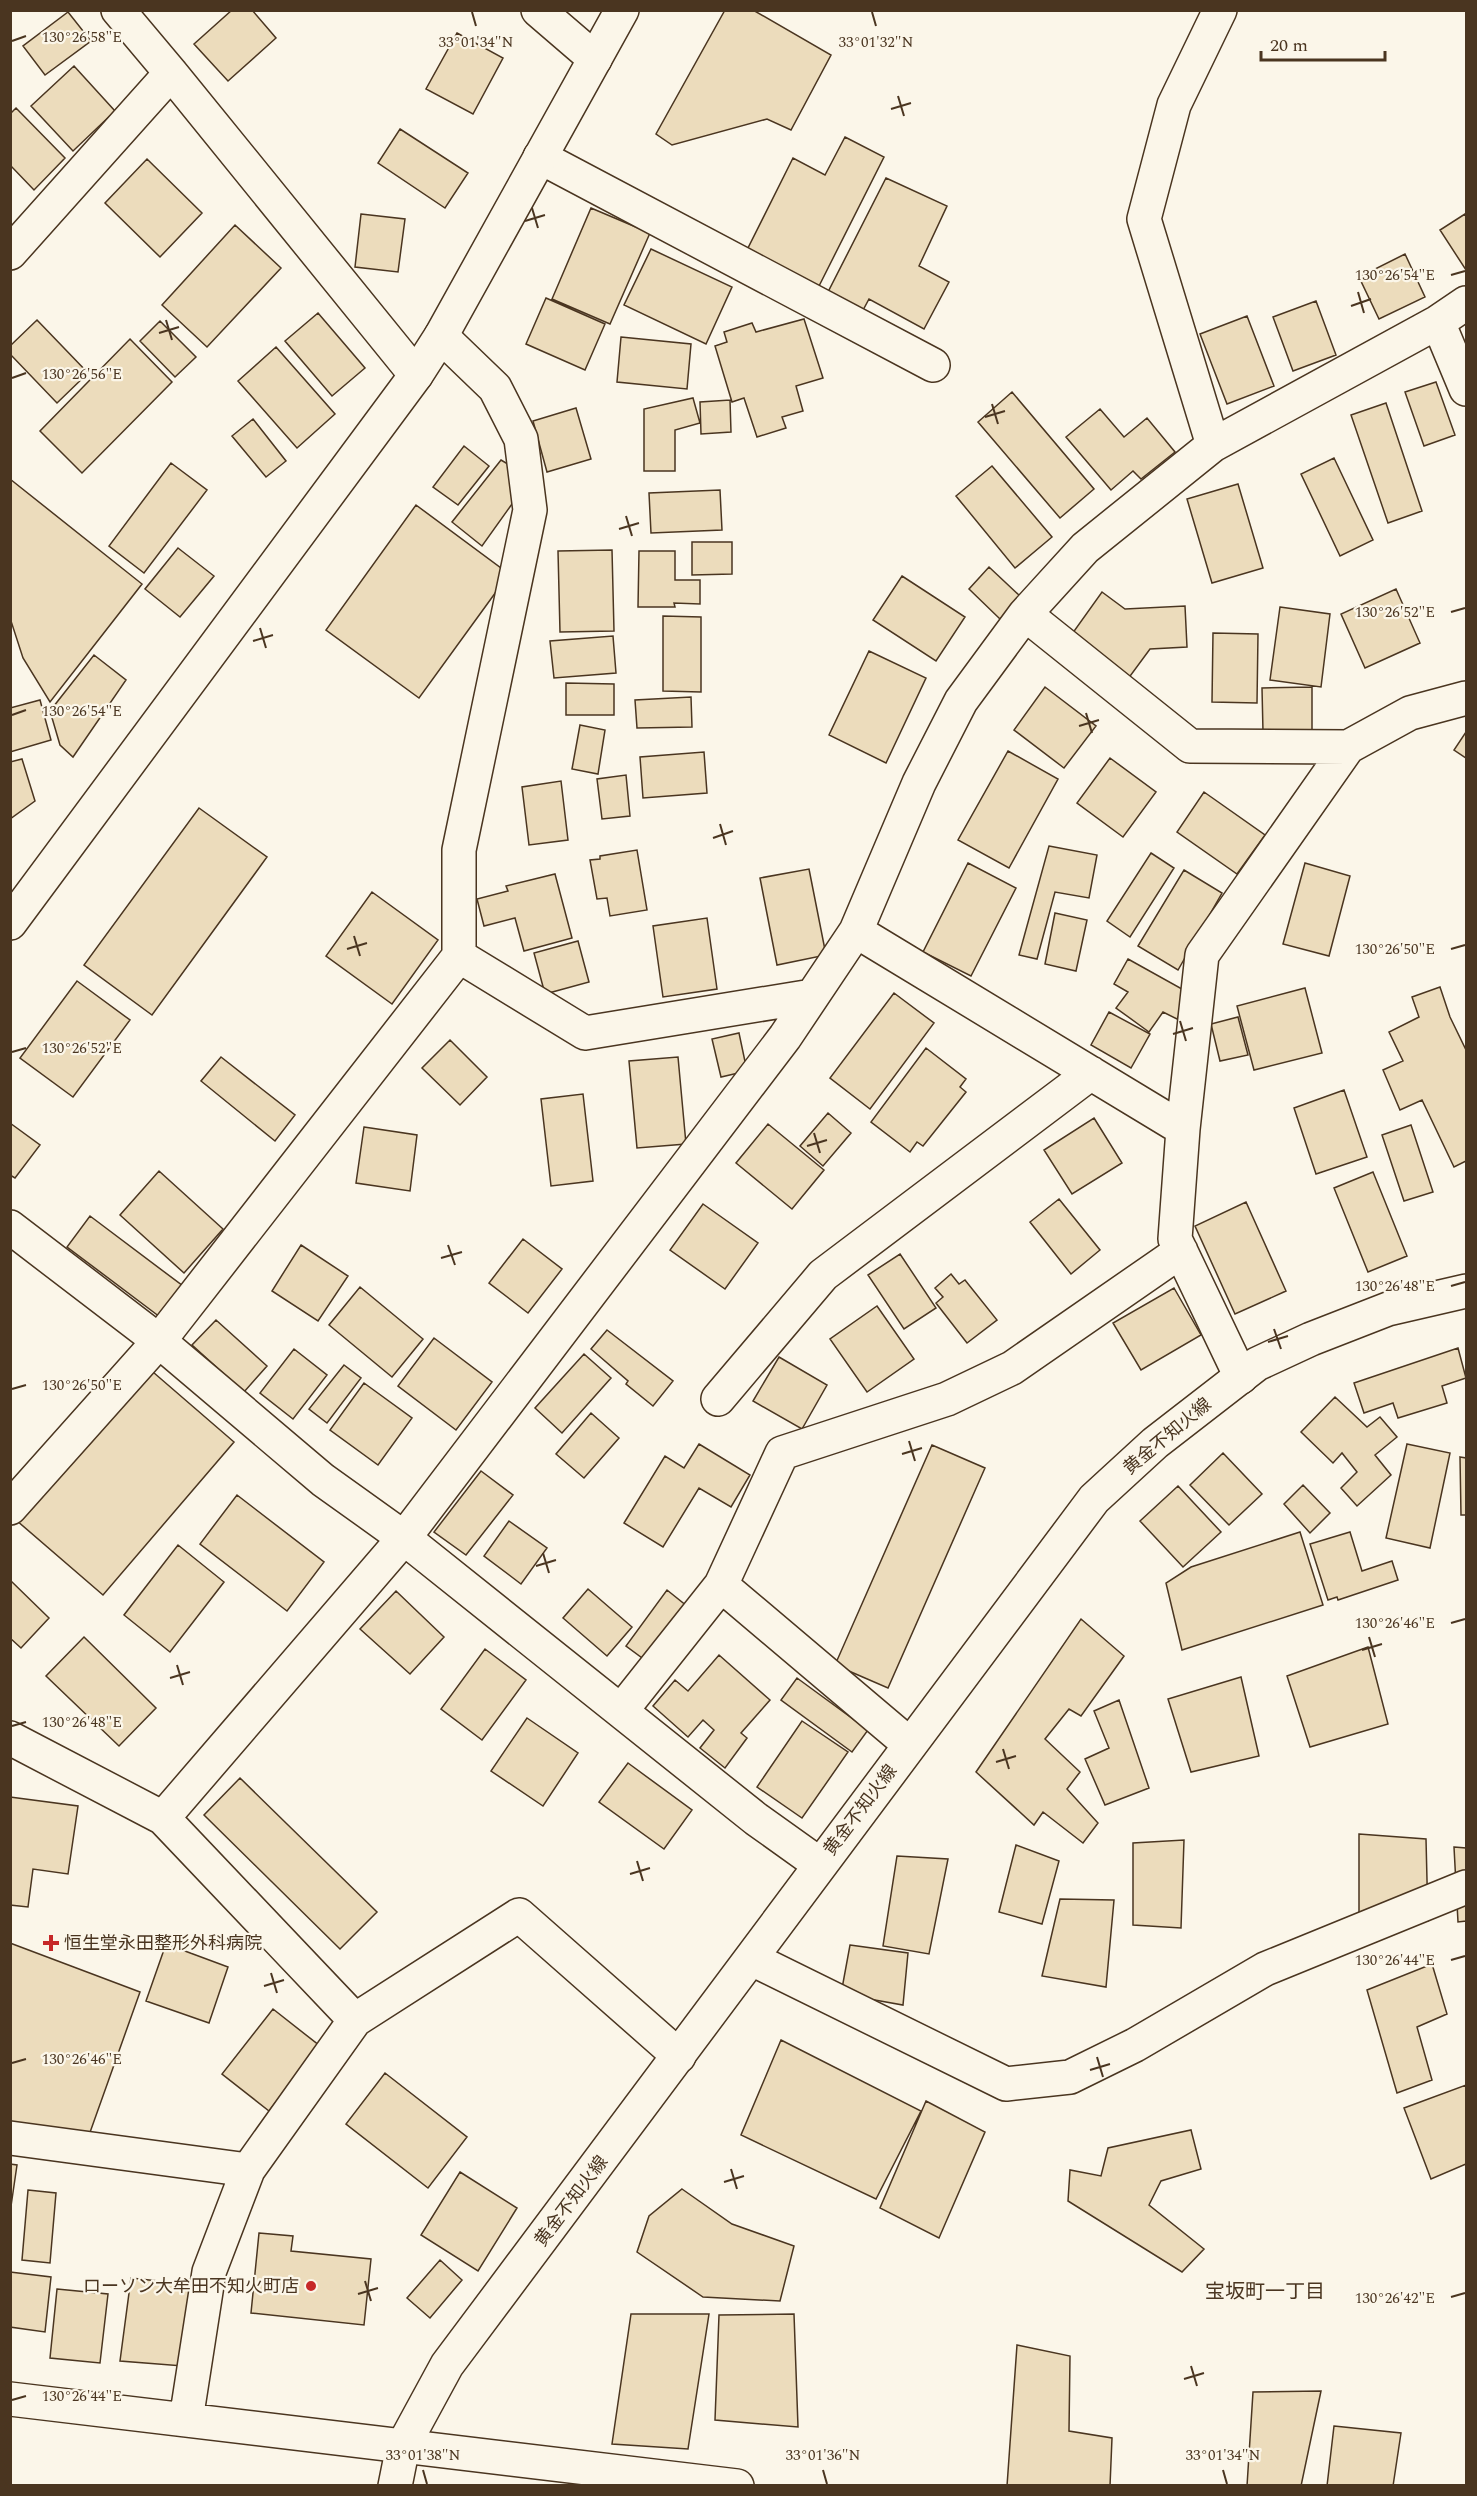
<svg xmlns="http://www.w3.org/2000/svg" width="1477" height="2496" font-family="Spectral,'Noto Sans JP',serif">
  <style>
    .building { fill: #ecdcbc; stroke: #4a3520; stroke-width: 1.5 }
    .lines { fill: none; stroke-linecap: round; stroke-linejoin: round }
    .street-casing { stroke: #4a3520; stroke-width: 36 }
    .secondary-casing { stroke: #4a3520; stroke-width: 36 }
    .street { stroke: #fbf6e9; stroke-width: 33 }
    .secondary { stroke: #fbf6e9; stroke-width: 33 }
    .ticks { fill: none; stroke: #4a3520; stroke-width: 2 }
    .poi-dot { fill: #c62828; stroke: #fbf6e9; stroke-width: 2 }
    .labels { text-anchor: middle; stroke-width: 4.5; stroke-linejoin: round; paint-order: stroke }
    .street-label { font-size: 18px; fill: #4a3520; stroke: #fbf6e9 }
    .poi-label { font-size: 18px; fill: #4a3520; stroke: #fbf6e9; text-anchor: start }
    .neighbourhood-label { font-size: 20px; fill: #4a3520; stroke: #fbf6e9 }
    .ticks-label { font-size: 15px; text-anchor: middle; fill: #4a3520; stroke: #fbf6e9; stroke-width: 4.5; stroke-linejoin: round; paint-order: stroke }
  </style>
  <rect width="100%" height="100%" fill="#fbf6e9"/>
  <path class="building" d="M 232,10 L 252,10 L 276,38 L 228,81 L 194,44 Z
    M 725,10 L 753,10 L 831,55 L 791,130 L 767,119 L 672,145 L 656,134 Z
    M 68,12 L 91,41 L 45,75 L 23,46 Z
    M 457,33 L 503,58 L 473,114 L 426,89 Z
    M 74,66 L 115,111 L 73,151 L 31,106 Z
    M 16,108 L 65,158 L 34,190 L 10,165 L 10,114 Z
    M 400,129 L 468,173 L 445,208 L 378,163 Z
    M 845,137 L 884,157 L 819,286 L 747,250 L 793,158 L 825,175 Z
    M 147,159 L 202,213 L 160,257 L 105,203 Z
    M 886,178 L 947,206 L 919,266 L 949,282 L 924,329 L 869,299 L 862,312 L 827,294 Z
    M 591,208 L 650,233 L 610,324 L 552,299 Z
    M 361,214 L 405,219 L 398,272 L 355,267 Z
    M 1465,214 L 1466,217 L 1466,270 L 1440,230 Z
    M 235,225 L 281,268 L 207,347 L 162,305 Z
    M 651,249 L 732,287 L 706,344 L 624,305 Z
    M 1405,254 L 1425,297 L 1379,319 L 1359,277 Z
    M 546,298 L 605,324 L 585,370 L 526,344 Z
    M 1316,301 L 1336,355 L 1293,371 L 1273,317 Z
    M 318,313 L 365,368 L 332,396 L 285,341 Z
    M 1247,316 L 1274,386 L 1227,404 L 1200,334 Z
    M 804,319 L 823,378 L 796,386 L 803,411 L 782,417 L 786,428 L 757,437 L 744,398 L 732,402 L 715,346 L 727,342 L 724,332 L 752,323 L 756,332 Z
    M 37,320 L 88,373 L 57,403 L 10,354 L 10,346 Z
    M 160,321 L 196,357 L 175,377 L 140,341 Z
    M 621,337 L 691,344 L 687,389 L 617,382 Z
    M 130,339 L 172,382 L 82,473 L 40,431 Z
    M 276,347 L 335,414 L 297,448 L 238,381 Z
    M 1436,382 L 1455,435 L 1424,446 L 1405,392 Z
    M 1012,392 L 1094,489 L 1060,518 L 978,422 Z
    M 693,398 L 700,423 L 675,430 L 675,471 L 644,471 L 644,409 Z
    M 730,400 L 731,432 L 701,434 L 700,402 Z
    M 1386,403 L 1422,511 L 1388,523 L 1351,415 Z
    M 576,408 L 591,459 L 547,472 L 533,421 Z
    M 1100,409 L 1124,437 L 1147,418 L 1175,452 L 1141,479 L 1133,471 L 1111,490 L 1066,437 Z
    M 253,419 L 286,461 L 266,477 L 232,436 Z
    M 464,446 L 489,466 L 458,505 L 433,487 Z
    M 1334,458 L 1373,540 L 1340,556 L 1301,474 Z
    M 501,460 L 511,466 L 517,497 L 482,546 L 452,522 Z
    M 171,463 L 207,490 L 144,573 L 109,546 Z
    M 992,466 L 1052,537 L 1015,568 L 956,496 Z
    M 10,479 L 142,584 L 50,702 L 23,658 L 10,618 Z
    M 1238,484 L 1263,568 L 1212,583 L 1187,499 Z
    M 720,490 L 722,530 L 651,533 L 649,493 Z
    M 416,505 L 509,574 L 419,698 L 326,630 Z
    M 692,542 L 732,542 L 732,574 L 692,575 Z
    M 178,548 L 214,576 L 180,617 L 145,589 Z
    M 612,550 L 614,631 L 560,632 L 558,551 Z
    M 639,551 L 675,551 L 675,580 L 700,580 L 700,604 L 674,603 L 675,607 L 638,607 Z
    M 989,567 L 1021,597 L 1000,619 L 969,589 Z
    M 902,576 L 965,617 L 936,661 L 873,620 Z
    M 1396,589 L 1420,643 L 1365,668 L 1341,614 Z
    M 1102,592 L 1125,609 L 1185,606 L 1187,647 L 1150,649 L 1125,683 L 1067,641 Z
    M 1280,607 L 1330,614 L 1321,687 L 1270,680 Z
    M 663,616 L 701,617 L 701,692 L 663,691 Z
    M 1213,633 L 1258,634 L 1257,703 L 1212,702 Z
    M 613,636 L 616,673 L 554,678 L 550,641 Z
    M 869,651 L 926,678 L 886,763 L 829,735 Z
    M 94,655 L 126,680 L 73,757 L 60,745 L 50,711 Z
    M 566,683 L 614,684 L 614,715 L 566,715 Z
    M 1045,687 L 1096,726 L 1064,768 L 1014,730 Z
    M 1312,687 L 1312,731 L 1263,732 L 1262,688 Z
    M 691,697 L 692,727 L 637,728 L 635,700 Z
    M 40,700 L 51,740 L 10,752 L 10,708 Z
    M 580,725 L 605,730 L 598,774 L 572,769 Z
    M 1466,732 L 1466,758 L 1454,750 Z
    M 1008,751 L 1058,779 L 1009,868 L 958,840 Z
    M 704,752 L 707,793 L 643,798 L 640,757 Z
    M 1110,758 L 1156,792 L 1123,837 L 1077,803 Z
    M 22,759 L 35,801 L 10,819 L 10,762 Z
    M 626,775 L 630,816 L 602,819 L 597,779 Z
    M 561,781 L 568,840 L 529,845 L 522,787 Z
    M 1204,792 L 1265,835 L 1237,874 L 1177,832 Z
    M 199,808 L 267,857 L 152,1015 L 84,965 Z
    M 1049,846 L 1097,855 L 1089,898 L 1055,892 L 1037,959 L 1019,955 Z
    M 637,850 L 647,910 L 610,916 L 607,898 L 597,899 L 590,860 L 600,859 L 600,856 Z
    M 1151,853 L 1174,868 L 1130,937 L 1107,921 Z
    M 968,863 L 1016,888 L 971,976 L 923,952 Z
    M 1305,863 L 1350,876 L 1329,956 L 1283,944 Z
    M 809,869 L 826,955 L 777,965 L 760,878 Z
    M 1184,870 L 1222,893 L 1178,970 L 1138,946 Z
    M 555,874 L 572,938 L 524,951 L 515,918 L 484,926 L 477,899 L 508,891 L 506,886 Z
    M 372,892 L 438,940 L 392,1004 L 326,956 Z
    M 1055,913 L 1087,920 L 1076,971 L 1045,964 Z
    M 707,918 L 717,989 L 663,997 L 653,926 Z
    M 578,941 L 589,982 L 545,994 L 534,953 Z
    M 1128,959 L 1191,994 L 1177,1019 L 1163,1012 L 1149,1032 L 1116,1008 L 1128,992 L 1114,984 Z
    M 77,981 L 130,1020 L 73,1097 L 20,1058 Z
    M 1440,987 L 1450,1017 L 1466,1050 L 1466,1161 L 1454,1167 L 1422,1100 L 1400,1110 L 1383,1070 L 1403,1061 L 1389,1032 L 1419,1017 L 1412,997 Z
    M 1305,988 L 1322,1053 L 1254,1070 L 1237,1006 Z
    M 894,993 L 934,1023 L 870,1109 L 830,1078 Z
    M 1109,1012 L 1150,1034 L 1131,1068 L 1091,1045 Z
    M 1238,1017 L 1248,1055 L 1220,1061 L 1211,1024 Z
    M 739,1033 L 747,1071 L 721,1077 L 712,1039 Z
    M 450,1040 L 487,1077 L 460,1105 L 422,1068 Z
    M 926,1048 L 966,1079 L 960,1087 L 966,1092 L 923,1146 L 917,1142 L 910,1152 L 871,1122 Z
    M 221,1057 L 295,1115 L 275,1141 L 201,1081 Z
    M 678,1057 L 686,1144 L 637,1148 L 629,1061 Z
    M 1344,1090 L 1367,1157 L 1316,1174 L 1294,1108 Z
    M 583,1094 L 593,1181 L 551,1186 L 541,1099 Z
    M 828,1113 L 851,1133 L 823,1166 L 800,1146 Z
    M 1094,1118 L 1122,1163 L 1072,1194 L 1044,1150 Z
    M 10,1123 L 40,1145 L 15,1178 L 10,1175 Z
    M 768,1124 L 824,1170 L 792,1209 L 736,1163 Z
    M 1411,1125 L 1433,1192 L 1404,1201 L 1382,1135 Z
    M 364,1127 L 417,1135 L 410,1191 L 356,1183 Z
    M 159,1171 L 223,1229 L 184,1273 L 120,1215 Z
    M 1373,1172 L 1407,1256 L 1368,1272 L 1334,1188 Z
    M 1059,1199 L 1100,1250 L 1071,1274 L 1030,1222 Z
    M 1246,1202 L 1286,1291 L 1235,1314 L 1195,1226 Z
    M 703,1204 L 758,1243 L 725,1289 L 670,1250 Z
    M 90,1216 L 183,1286 L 160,1317 L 67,1247 Z
    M 523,1239 L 562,1269 L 528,1313 L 489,1283 Z
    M 301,1245 L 348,1276 L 318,1321 L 272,1291 Z
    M 900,1254 L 936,1308 L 904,1329 L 868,1275 Z
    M 951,1274 L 959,1284 L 965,1280 L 997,1320 L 967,1343 L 936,1303 L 943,1297 L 935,1288 Z
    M 360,1287 L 423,1339 L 392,1377 L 329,1325 Z
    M 1174,1288 L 1201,1335 L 1141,1370 L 1113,1323 Z
    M 877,1306 L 914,1359 L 867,1392 L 830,1339 Z
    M 216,1320 L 267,1366 L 244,1392 L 192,1345 Z
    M 607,1330 L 673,1381 L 653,1406 L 626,1384 L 628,1381 L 591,1349 Z
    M 434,1338 L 492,1382 L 456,1430 L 398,1386 Z
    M 1458,1348 L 1466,1378 L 1442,1386 L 1447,1403 L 1398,1418 L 1393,1403 L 1364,1413 L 1354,1383 Z
    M 294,1349 L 327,1375 L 293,1419 L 260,1393 Z
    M 584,1354 L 611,1378 L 562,1433 L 535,1408 Z
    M 779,1357 L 827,1385 L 802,1429 L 753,1401 Z
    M 344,1365 L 361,1378 L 327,1423 L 309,1409 Z
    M 146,1366 L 234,1442 L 103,1595 L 16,1520 Z
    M 364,1383 L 412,1418 L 378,1465 L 330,1430 Z
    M 1335,1397 L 1367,1427 L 1380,1417 L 1397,1437 L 1375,1455 L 1391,1475 L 1357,1506 L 1341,1488 L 1357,1472 L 1342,1453 L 1333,1463 L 1301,1432 Z
    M 591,1413 L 619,1438 L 584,1478 L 556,1454 Z
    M 699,1444 L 750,1475 L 731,1507 L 699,1488 L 663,1547 L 624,1523 L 665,1456 L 684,1468 Z
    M 1407,1444 L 1450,1453 L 1430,1548 L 1386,1538 Z
    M 932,1445 L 985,1468 L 888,1688 L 835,1665 Z
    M 1223,1453 L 1262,1494 L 1229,1525 L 1190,1485 Z
    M 1460,1457 L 1466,1458 L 1466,1515 L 1461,1515 Z
    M 481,1471 L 513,1495 L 466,1555 L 434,1532 Z
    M 1303,1485 L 1330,1513 L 1310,1533 L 1284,1504 Z
    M 1178,1486 L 1221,1532 L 1183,1567 L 1140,1521 Z
    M 237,1495 L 324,1562 L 287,1611 L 200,1544 Z
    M 509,1521 L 547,1548 L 521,1584 L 484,1556 Z
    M 1300,1532 L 1323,1605 L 1182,1650 L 1166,1583 L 1191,1567 Z
    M 1350,1532 L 1362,1571 L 1392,1561 L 1398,1580 L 1338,1600 L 1337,1597 L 1328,1600 L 1310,1544 Z
    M 178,1545 L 224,1582 L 170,1652 L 124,1615 Z
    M 10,1580 L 49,1618 L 21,1648 L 10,1638 Z
    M 588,1589 L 632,1627 L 607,1656 L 563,1618 Z
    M 667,1590 L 693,1611 L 653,1666 L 626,1646 Z
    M 396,1591 L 444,1637 L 410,1674 L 360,1629 Z
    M 1081,1619 L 1124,1656 L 1081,1716 L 1069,1709 L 1045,1739 L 1080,1772 L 1067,1789 L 1098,1823 L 1083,1843 L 1043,1812 L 1034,1825 L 976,1772 Z
    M 84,1637 L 156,1708 L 119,1746 L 46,1676 Z
    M 1368,1647 L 1388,1724 L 1310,1747 L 1287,1676 Z
    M 485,1649 L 526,1680 L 482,1740 L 441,1709 Z
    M 719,1655 L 770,1700 L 741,1733 L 747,1738 L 725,1768 L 700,1748 L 714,1730 L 703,1720 L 688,1737 L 653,1706 L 675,1680 L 688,1691 Z
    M 1241,1677 L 1259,1756 L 1191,1772 L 1168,1699 Z
    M 797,1678 L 868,1730 L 852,1752 L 781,1700 Z
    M 1119,1700 L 1149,1788 L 1105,1805 L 1085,1759 L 1109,1748 L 1094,1711 Z
    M 527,1718 L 578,1753 L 543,1806 L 491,1771 Z
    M 802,1721 L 848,1752 L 802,1818 L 757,1787 Z
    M 628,1763 L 692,1810 L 664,1849 L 599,1802 Z
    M 240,1778 L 377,1912 L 340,1949 L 204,1815 Z
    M 10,1797 L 78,1806 L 68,1874 L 33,1869 L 28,1907 L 10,1905 Z
    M 1359,1834 L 1426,1839 L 1428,1921 L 1359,1921 Z
    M 1184,1840 L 1181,1928 L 1133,1925 L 1133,1843 Z
    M 1016,1845 L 1059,1861 L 1042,1924 L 999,1912 Z
    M 1454,1847 L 1466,1848 L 1466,1921 L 1458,1922 Z
    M 897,1856 L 948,1859 L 929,1954 L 883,1946 Z
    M 1060,1899 L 1114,1900 L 1106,1987 L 1042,1976 Z
    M 10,1943 L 140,1992 L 88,2138 L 10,2128 Z
    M 166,1944 L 228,1967 L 209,2023 L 146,2001 Z
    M 850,1945 L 908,1953 L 903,2005 L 841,1994 Z
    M 1432,1964 L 1447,2014 L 1417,2027 L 1432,2080 L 1397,2093 L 1367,1990 Z
    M 273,2009 L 320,2046 L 269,2111 L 222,2074 Z
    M 781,2040 L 921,2111 L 876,2199 L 741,2135 Z
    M 385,2073 L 467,2137 L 428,2188 L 346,2124 Z
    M 1466,2085 L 1466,2164 L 1431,2179 L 1404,2108 Z
    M 926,2101 L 985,2132 L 939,2238 L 880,2208 Z
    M 1191,2130 L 1201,2169 L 1161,2181 L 1149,2205 L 1204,2249 L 1182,2272 L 1068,2201 L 1070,2170 L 1101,2176 L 1108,2148 Z
    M 10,2164 L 17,2165 L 10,2213 Z
    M 460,2172 L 517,2208 L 478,2271 L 421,2235 Z
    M 682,2189 L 732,2224 L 794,2246 L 780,2301 L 703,2297 L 637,2252 L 649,2216 Z
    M 28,2190 L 56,2193 L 50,2263 L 22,2260 Z
    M 259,2233 L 293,2236 L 291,2251 L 371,2259 L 364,2325 L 251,2313 Z
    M 440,2260 L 462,2280 L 430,2318 L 407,2298 Z
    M 10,2272 L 51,2277 L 45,2332 L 10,2327 Z
    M 131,2278 L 194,2285 L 183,2366 L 120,2361 Z
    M 57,2289 L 108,2294 L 100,2363 L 50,2358 Z
    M 631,2314 L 709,2314 L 688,2449 L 612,2444 Z
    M 794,2314 L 798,2427 L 715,2420 L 719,2315 Z
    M 1017,2345 L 1070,2356 L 1069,2431 L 1112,2438 L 1110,2486 L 1007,2486 Z
    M 1321,2391 L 1301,2486 L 1247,2486 L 1253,2392 Z
    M 1334,2426 L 1401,2433 L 1393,2486 L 1327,2486 Z"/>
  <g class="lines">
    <defs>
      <path id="street" d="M 118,10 L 171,73 L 416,375
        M 538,10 L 595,59
        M 540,157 L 933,365
        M 10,253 L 171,73
        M 1438,322 L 1466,389
        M 1213,445 L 1144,219 L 1174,105 L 1220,10
        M 1025,614 L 1190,746 L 1348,747
        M 856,931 L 1183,1129
        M 459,956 L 585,1033 L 812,996
        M 10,1227 L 159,1341 L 323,1480 L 404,1538 L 756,1819 L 819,1864
        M 1241,1377 L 1175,1239 L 1183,1129 L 1202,955 L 1348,747 L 1410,713 L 1466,698
        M 718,1399 L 823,1275 L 1091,1073
        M 10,1508 L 159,1341 L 459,956 L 459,850 L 530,510 L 521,439 L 495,388 L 441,336
        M 721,1585 L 909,1744
        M 621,1711 L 721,1585 L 782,1453 L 947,1399 L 1012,1368 L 1181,1251
        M 10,1738 L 163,1818 L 355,2020
        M 163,1818 L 404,1538 L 785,1037 L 856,931 L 919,783 L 961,701 L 1025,614 L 1085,548 L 1213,445 L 1438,322 L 1466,303
        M 752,1959 L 1006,2084 L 1070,2077 L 1135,2045 L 1265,1969 L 1466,1887
        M 10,2138 L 248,2170
        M 10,2399 L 737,2486
        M 186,2420 L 209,2272 L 248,2170 L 355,2020 L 519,1915 L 679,2056"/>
      <path id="secondary" d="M 10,923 L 416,375 L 441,336 L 622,10
        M 395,2486 L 403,2446 L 447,2365 L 1094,1499 L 1155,1443 L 1257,1364 L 1311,1339 L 1388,1309 L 1466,1291"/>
    </defs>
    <use href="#street" class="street-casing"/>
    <use href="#secondary" class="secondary-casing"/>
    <use href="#street" class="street"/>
    <use href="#secondary" class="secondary"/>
  </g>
  <path class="ticks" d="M 472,12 L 476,26M 872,12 L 876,26M 12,41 L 26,36M 898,96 L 904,116M 891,109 L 911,103M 532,208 L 538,228M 525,221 L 545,215M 1451,275 L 1465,271M 1358,292 L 1364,313M 1351,306 L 1371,299M 166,320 L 172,340M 159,333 L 179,327M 12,378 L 26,373M 992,404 L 998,424M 985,417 L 1005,411M 626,516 L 632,536M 619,529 L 639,523M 1451,612 L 1465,608M 260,628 L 266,648M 253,641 L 273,635M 1086,713 L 1092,733M 12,715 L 26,710M 1079,726 L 1099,720M 720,824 L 726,845M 713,838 L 733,831M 354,936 L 360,956M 347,949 L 367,943M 1451,949 L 1465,945M 1180,1021 L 1186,1041M 1173,1034 L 1193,1028M 12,1052 L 26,1048M 814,1133 L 820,1153M 807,1146 L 827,1140M 448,1245 L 455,1265M 441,1258 L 462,1252M 1451,1286 L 1465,1282M 1274,1329 L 1281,1349M 1268,1342 L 1288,1336M 12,1389 L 26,1385M 909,1441 L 915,1461M 902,1454 L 922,1448M 543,1553 L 549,1573M 536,1566 L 556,1560M 1451,1623 L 1465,1619M 1369,1637 L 1375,1657M 1362,1650 L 1382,1644M 177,1665 L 183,1685M 170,1678 L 190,1672M 12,1726 L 26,1722M 1003,1749 L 1009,1769M 996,1762 L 1016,1756M 637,1861 L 643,1881M 630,1874 L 650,1868M 1451,1960 L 1465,1956M 271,1973 L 277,1993M 264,1986 L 284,1980M 1097,2057 L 1103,2077M 12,2063 L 26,2059M 1090,2070 L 1110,2064M 731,2169 L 737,2189M 724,2182 L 744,2176M 365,2281 L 371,2301M 358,2294 L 378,2288M 1451,2297 L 1465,2293M 1191,2366 L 1197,2386M 1184,2379 L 1204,2373M 12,2400 L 26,2396M 423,2470 L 427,2484M 823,2470 L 827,2484M 1223,2470 L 1227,2484"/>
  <g class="poi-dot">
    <path d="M48 1934h6v6h6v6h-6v6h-6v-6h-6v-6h6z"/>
    <circle cx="311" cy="2286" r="6"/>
  </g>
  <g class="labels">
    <g class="street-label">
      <text transform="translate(1167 1436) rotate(-40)" y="6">黄金不知火線</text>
      <text transform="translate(860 1810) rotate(-53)" y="6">黄金不知火線</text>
      <text transform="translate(571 2201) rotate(-53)" y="6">黄金不知火線</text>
    </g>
    <g class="poi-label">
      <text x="64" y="1949">恒生堂永田整形外科病院</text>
      <text x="299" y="2292" text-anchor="end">ローソン大牟田不知火町店</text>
    </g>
    <g class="neighbourhood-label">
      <text x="1265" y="2298">宝坂町一丁目</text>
    </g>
  </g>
  <g class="ticks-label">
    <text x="82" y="42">130°26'58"E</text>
    <text x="476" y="47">33°01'34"N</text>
    <text x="876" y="47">33°01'32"N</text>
    <text x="1395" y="280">130°26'54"E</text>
    <text x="82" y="379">130°26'56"E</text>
    <text x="1395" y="617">130°26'52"E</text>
    <text x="82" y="716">130°26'54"E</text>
    <text x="1395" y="954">130°26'50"E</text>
    <text x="82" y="1053">130°26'52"E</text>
    <text x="1395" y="1291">130°26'48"E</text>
    <text x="82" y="1390">130°26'50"E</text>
    <text x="1395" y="1628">130°26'46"E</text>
    <text x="82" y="1727">130°26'48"E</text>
    <text x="1395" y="1965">130°26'44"E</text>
    <text x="82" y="2064">130°26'46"E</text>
    <text x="1395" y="2303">130°26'42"E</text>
    <text x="82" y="2401">130°26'44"E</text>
    <text x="423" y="2460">33°01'38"N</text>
    <text x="823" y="2460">33°01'36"N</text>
    <text x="1223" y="2460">33°01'34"N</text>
  </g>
  <rect width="1477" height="2496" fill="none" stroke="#4a3520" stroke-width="24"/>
  <path d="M1261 51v9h124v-9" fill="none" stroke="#4a3520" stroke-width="3"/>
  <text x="1270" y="51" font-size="18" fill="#4a3520" stroke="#fbf6e9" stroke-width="4.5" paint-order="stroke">20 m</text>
</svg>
